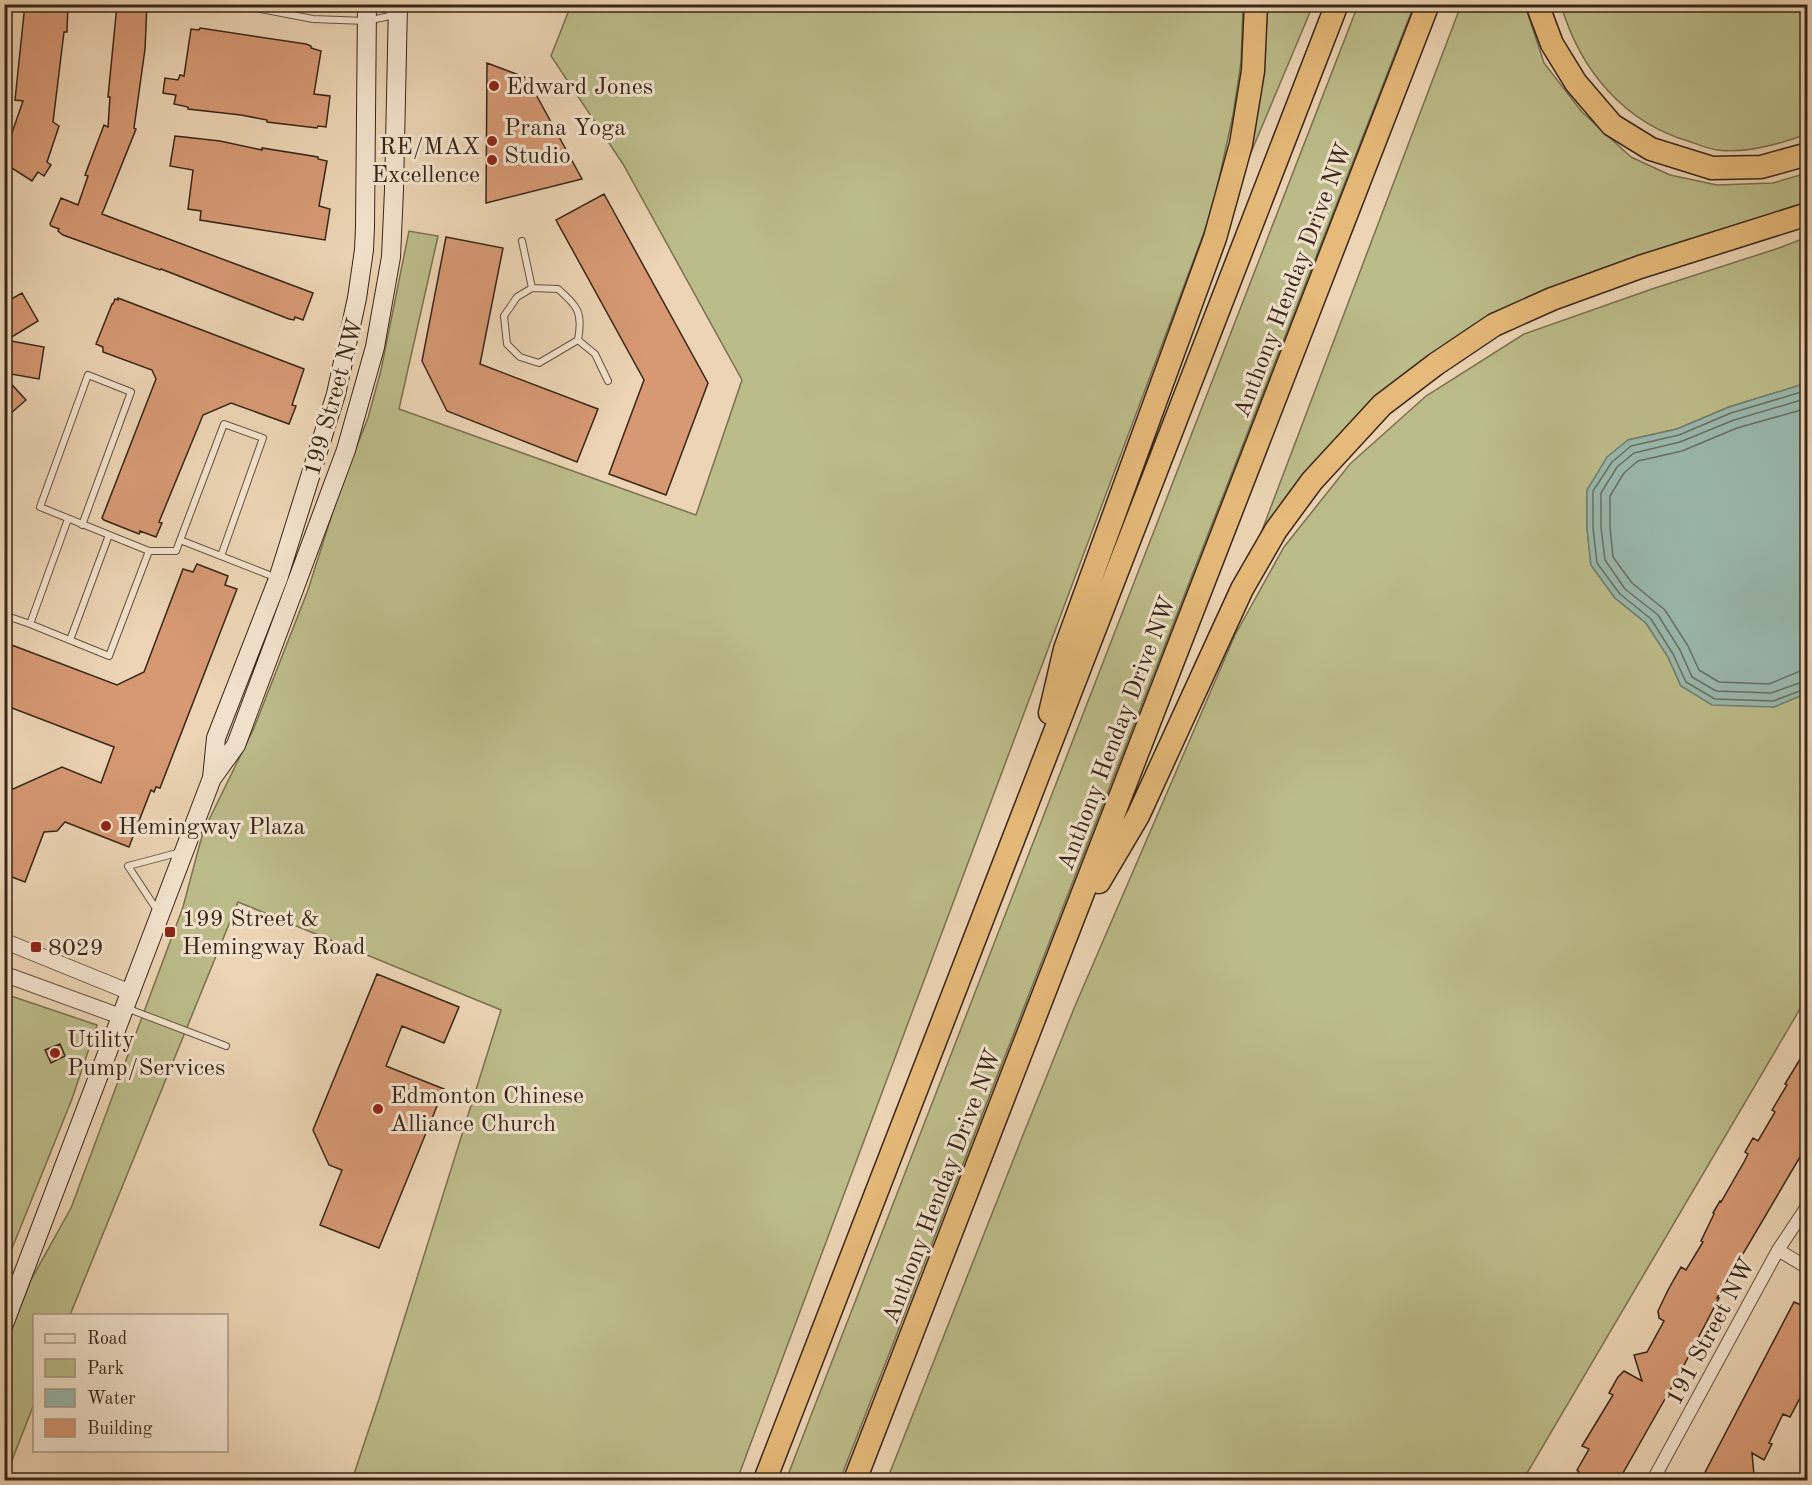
<svg xmlns="http://www.w3.org/2000/svg" width="1812" height="1485" font-family="'Old Standard TT',serif">
  <style>
    .green { fill: #bcbc8a; stroke: #7a7151; stroke-width: 1.5 }
    .water { fill: #99b8ad; stroke: #737e71; stroke-width: 1.5 }
    .lines { fill: none; stroke-linecap: round; stroke-linejoin: round }
    .shore { stroke: #696f62; stroke-width: 1.5 }
    .building { fill: #d69974; stroke: #392618; stroke-width: 1.5 }
    .service-casing { stroke: #66523f; stroke-width: 8 }
    .minor-casing { stroke: #66523f; stroke-width: 14 }
    .tertiary-casing { stroke: #66523f; stroke-width: 17 }
    .secondary-casing { stroke: #392618; stroke-width: 20 }
    .motorway-casing { stroke: #392618; stroke-width: 25 }
    .service { stroke: #f3e3ce; stroke-width: 6 }
    .minor { stroke: #f3e3ce; stroke-width: 12 }
    .tertiary { stroke: #f3e3ce; stroke-width: 15 }
    .secondary { stroke: #f3e3ce; stroke-width: 18 }
    .motorway { stroke: #e6ba7a; stroke-width: 22 }
    .poi-dot { fill: #8f2418; stroke: #f3e3ce; stroke-width: 2 }
    .labels { text-anchor: middle; stroke-width: 6; stroke-linejoin: round; paint-order: stroke }
    .poi-label { font-size: 24px; fill: #392618; stroke: #f3e3ce; text-anchor: start }
    .street-label { font-size: 24px; fill: #392618; stroke: #f3e3ce }
  </style>
  <rect width="100%" height="100%" fill="#ecd4b4"/>
  <filter id="stains"><feTurbulence type="fractalNoise" baseFrequency=".00333" numOctaves="4"/><feColorMatrix values="0 0 0 0 .2 0 0 0 0 .09 0 0 0 0 .02 0 0 0 .5 -.17"/></filter>
  <radialGradient id="worn" r=".72"><stop offset=".6" stop-color="#630" stop-opacity="0"/><stop offset="1" stop-color="#630" stop-opacity=".3"/></radialGradient>
  <path class="green" d="M 571,5 L 1243,5 L 1241,62 L 1233,115 L 1212,211 L 737,1480 L 352,1480 L 379,1399 L 501,1010 L 238,902 L 70,1315 L 34,1316 L 34,1404 L 5,1478 L 5,1347 L 31,1280 L 71,1208 L 183,907 L 203,832 L 254,728 L 308,590 L 342,483 L 368,418 L 381,370 L 409,231 L 438,236 L 399,409 L 696,515 L 742,380 L 623,164 L 551,56 Z
    M 1268,5 L 1313,5 L 1234,193 L 1263,68 Z
    M 1358,5 L 1414,5 L 840,1480 L 786,1480 Z
    M 1461,5 L 1525,5 L 1544,63 L 1582,112 L 1631,157 L 1670,175 L 1717,185 L 1773,183 L 1807,173 L 1807,202 L 1660,251 L 1425,365 L 1255,549 Z
    M 1561,5 L 1807,5 L 1807,134 C 1780,144 1747,154 1717,150 C 1709,149 1699,145 1691,142 C 1624,123 1580,70 1561,5 Z
    M 1807,237 L 1807,383 L 1729,407 L 1677,429 L 1628,440 L 1587,490 L 1587,528 L 1591,565 L 1615,598 L 1646,623 L 1668,657 L 1681,686 L 1774,707 L 1807,693 L 1807,997 L 1523,1480 L 887,1480 L 1023,1135 L 1075,1006 L 1235,635 L 1284,547 L 1350,464 L 1426,396 L 1524,334 L 1652,289 L 1779,248 Z
    M 5,994 L 97,1025 L 72,1099 L 5,1266 Z"/>
  <path class="water" d="M 1807,383 L 1807,693 L 1774,707 L 1712,705 L 1681,686 L 1668,657 L 1646,623 L 1615,598 L 1591,565 L 1587,528 L 1587,490 L 1607,457 L 1628,440 L 1677,429 L 1729,407 Z"/>
  <g class="lines">
    <path class="shore" d="M 1808,390 L 1731,413 L 1679,435 L 1631,446 L 1612,462 L 1593,491 L 1593,528 L 1597,563 L 1620,594 L 1651,619 L 1673,654 L 1686,682 L 1715,699 L 1773,701 L 1808,688
      M 1808,398 L 1734,420 L 1680,442 L 1634,453 L 1617,467 L 1601,493 L 1601,527 L 1605,560 L 1625,589 L 1658,615 L 1680,650 L 1692,677 L 1716,691 L 1771,693 L 1808,680
      M 1808,408 L 1737,428 L 1682,451 L 1638,461 L 1624,473 L 1610,496 L 1610,527 L 1613,557 L 1632,583 L 1665,610 L 1688,646 L 1699,670 L 1719,682 L 1769,684 L 1798,672 L 1808,671"/>
  </g>
  <path class="building" d="M 25,4 L 68,4 L 67,32 L 64,32 L 53,122 L 59,126 L 47,162 L 51,165 L 44,176 L 38,172 L 32,181 L 4,163 L 4,156 L 23,101 L 15,100 Z
    M 147,4 L 145,49 L 134,128 L 136,129 L 102,214 L 313,293 L 303,320 L 295,317 L 294,320 L 289,319 L 161,269 L 160,270 L 63,235 L 58,231 L 59,229 L 51,226 L 50,224 L 61,198 L 78,205 L 88,176 L 85,175 L 104,125 L 108,127 L 110,97 L 108,97 L 117,5 Z
    M 200,28 L 306,44 L 311,46 L 311,48 L 321,51 L 314,94 L 330,96 L 326,127 L 318,126 L 317,128 L 267,122 L 267,120 L 241,115 L 188,109 L 188,107 L 174,104 L 176,95 L 163,93 L 165,78 L 178,80 L 180,75 L 184,76 L 191,29 L 199,30 Z
    M 487,63 L 527,78 L 582,179 L 486,203 Z
    M 175,136 L 220,141 L 262,150 L 262,148 L 318,157 L 318,159 L 327,161 L 319,206 L 330,209 L 325,240 L 200,220 L 201,211 L 188,209 L 193,170 L 170,166 Z
    M 604,194 L 708,383 L 666,495 L 609,474 L 644,380 L 556,220 Z
    M 446,237 L 503,248 L 480,364 L 598,409 L 577,462 L 447,411 L 422,361 Z
    M 22,293 L 38,321 L 10,338 L 4,329 L 4,303 Z
    M 118,298 L 304,369 L 292,405 L 296,406 L 289,424 L 231,403 L 203,415 L 159,522 L 162,523 L 156,537 L 140,531 L 139,534 L 104,520 L 102,518 L 156,379 L 152,370 L 103,352 L 103,347 L 96,344 L 112,304 L 113,304 L 115,299 L 118,300 Z
    M 11,341 L 44,347 L 39,379 L 5,373 Z
    M 4,376 L 26,400 L 4,419 Z
    M 197,564 L 228,576 L 225,585 L 237,589 L 160,788 L 156,787 L 154,792 L 151,790 L 129,847 L 65,822 L 57,831 L 44,832 L 25,882 L 4,874 L 4,793 L 62,767 L 101,783 L 114,747 L 4,705 L 4,648 L 7,649 L 9,644 L 117,685 L 144,672 L 183,569 L 193,572 Z
    M 377,974 L 459,1007 L 444,1043 L 402,1026 L 386,1066 L 444,1089 L 379,1248 L 320,1225 L 342,1170 L 329,1165 L 313,1130 Z
    M 60,1044 L 65,1056 L 51,1063 L 45,1050 Z
    M 1808,1046 L 1808,1136 L 1803,1143 L 1807,1145 L 1717,1298 L 1719,1298 L 1682,1369 L 1619,1480 L 1574,1480 L 1579,1472 L 1577,1470 L 1589,1449 L 1582,1446 L 1613,1395 L 1609,1393 L 1618,1377 L 1624,1371 L 1642,1381 L 1634,1355 L 1647,1352 L 1664,1321 L 1659,1318 L 1658,1311 L 1668,1290 L 1681,1267 L 1686,1270 L 1703,1242 L 1701,1241 L 1714,1214 L 1713,1213 L 1720,1201 L 1721,1202 L 1744,1162 L 1748,1154 L 1745,1152 L 1753,1138 L 1758,1141 L 1775,1112 L 1772,1110 L 1787,1085 L 1785,1084 Z
    M 1794,1302 L 1808,1308 L 1808,1383 L 1790,1417 L 1783,1414 L 1769,1443 L 1772,1444 L 1764,1460 L 1752,1453 L 1754,1475 L 1751,1480 L 1701,1480 Z"/>
  <g class="lines">
    <defs>
      <path id="service" d="M 234,4 L 313,19 L 366,21 L 395,15
        M 372,4 L 395,13
        M 522,241 L 532,288
        M 532,288 L 558,289 C 578,306 583,313 578,340 L 539,363 L 520,357 L 507,344 L 504,316 L 517,297 Z
        M 578,340 L 595,354 L 608,381
        M 68,519 L 30,624 L 109,656 L 149,551
        M 82,525 L 131,392 L 88,375 L 40,507 L 149,551 L 176,551 L 224,424 L 263,438 L 221,556
        M 180,540 L 277,578
        M 4,615 L 30,624
        M 70,640 L 109,535
        M 157,910 L 128,866 L 181,852
        M 126,1008 L 226,1046"/>
      <path id="minor" d="M 1778,1250 L 1808,1268
        M 1653,1480 L 1778,1250 L 1808,1205"/>
      <path id="tertiary" d="M 4,941 L 132,993
        M 4,974 L 122,1017"/>
      <path id="secondary" d="M 213,777 L 236,745 L 346,450 L 375,347 L 391,257 L 394,190 L 398,4
        M 4,1324 L 212,778 L 216,738 L 278,579 L 336,394 L 357,298 L 364,250 L 365,227 L 367,4"/>
      <path id="motorway" d="M 1537,4 L 1552,44 L 1576,83 L 1612,125 L 1651,149 L 1712,168 L 1761,167 L 1808,154
        M 1050,713 L 1065,649 L 1215,238 L 1241,144 L 1253,71 L 1256,4
        M 1099,882 L 1138,816 L 1242,589 L 1276,530 L 1312,481 L 1382,405 L 1436,364 L 1494,325 L 1552,299 L 1640,267 L 1808,214
        M 765,1480 L 1337,4
        M 855,1480 L 1428,4"/>
    </defs>
    <use href="#service" class="service-casing"/>
    <use href="#minor" class="minor-casing"/>
    <use href="#tertiary" class="tertiary-casing"/>
    <use href="#secondary" class="secondary-casing"/>
    <use href="#motorway" class="motorway-casing"/>
    <use href="#service" class="service"/>
    <use href="#minor" class="minor"/>
    <use href="#tertiary" class="tertiary"/>
    <use href="#secondary" class="secondary"/>
    <use href="#motorway" class="motorway"/>
  </g>
  <g class="poi-dot">
    <circle cx="494" cy="86" r="6"/>
    <circle cx="492" cy="141" r="6"/>
    <circle cx="492" cy="160" r="6"/>
    <circle cx="106" cy="826" r="6"/>
    <rect x="164" y="926" width="12" height="12" rx="3"/>
    <rect x="30" y="941" width="12" height="12" rx="3"/>
    <circle cx="55" cy="1053" r="6"/>
    <circle cx="378" cy="1109" r="6"/>
  </g>
  <g class="labels">
    <g class="poi-label">
      <text x="506" y="94">Edward Jones</text>
      <text x="504" y="135">Prana Yoga<tspan x="504" dy="28">Studio</tspan></text>
      <text x="480" y="154" text-anchor="end">RE/MAX<tspan x="480" dy="28">Excellence</tspan></text>
      <text x="118" y="834">Hemingway Plaza</text>
      <text x="182" y="926">199 Street &amp;<tspan x="182" dy="28">Hemingway Road</tspan></text>
      <text x="48" y="955">8029</text>
      <text x="67" y="1047">Utility<tspan x="67" dy="28">Pump/Services</tspan></text>
      <text x="390" y="1103">Edmonton Chinese<tspan x="390" dy="28">Alliance Church</tspan></text>
    </g>
    <g class="street-label">
      <text transform="translate(1292 280) rotate(-69)" y="8">Anthony Henday Drive NW</text>
      <text transform="translate(333 397) rotate(-74)" y="8">199 Street NW</text>
      <text transform="translate(1116 733) rotate(-69)" y="8">Anthony Henday Drive NW</text>
      <text transform="translate(941 1186) rotate(-69)" y="8">Anthony Henday Drive NW</text>
      <text transform="translate(1710 1331) rotate(-62)" y="8">191 Street NW</text>
    </g>
  </g>
  <rect width="1812" height="1485" fill="none" stroke="#ecd4b4" stroke-width="24"/>
  <rect x="6" y="6" width="1800" height="1473" fill="none" stroke="#392618" stroke-width="3"/>
  <rect x="12" y="12" width="1788" height="1461" fill="none" stroke="#392618" stroke-width="1.5"/>
  <rect x="33" y="1314" width="195" height="138" fill="#f3e3ce" stroke="#a99785" stroke-width="1.5"/>
  <rect x="45" y="1334" width="30" height="9" fill="#f3e3ce" stroke="#a99785" stroke-width="1.5"/>
  <text x="87" y="1344" font-size="18" fill="#392618">Road</text>
  <rect x="45" y="1359" width="30" height="18" fill="#bcbc8a" stroke="#a99785" stroke-width="1.5"/>
  <text x="87" y="1374" font-size="18" fill="#392618">Park</text>
  <rect x="45" y="1389" width="30" height="18" fill="#99b8ad" stroke="#a99785" stroke-width="1.5"/>
  <text x="87" y="1404" font-size="18" fill="#392618">Water</text>
  <rect x="45" y="1419" width="30" height="18" fill="#d69974" stroke="#a99785" stroke-width="1.5"/>
  <text x="87" y="1434" font-size="18" fill="#392618">Building</text>
  <rect width="100%" height="100%" filter="url(#stains)"/>
  <rect width="100%" height="100%" fill="url(#worn)"/>
</svg>
